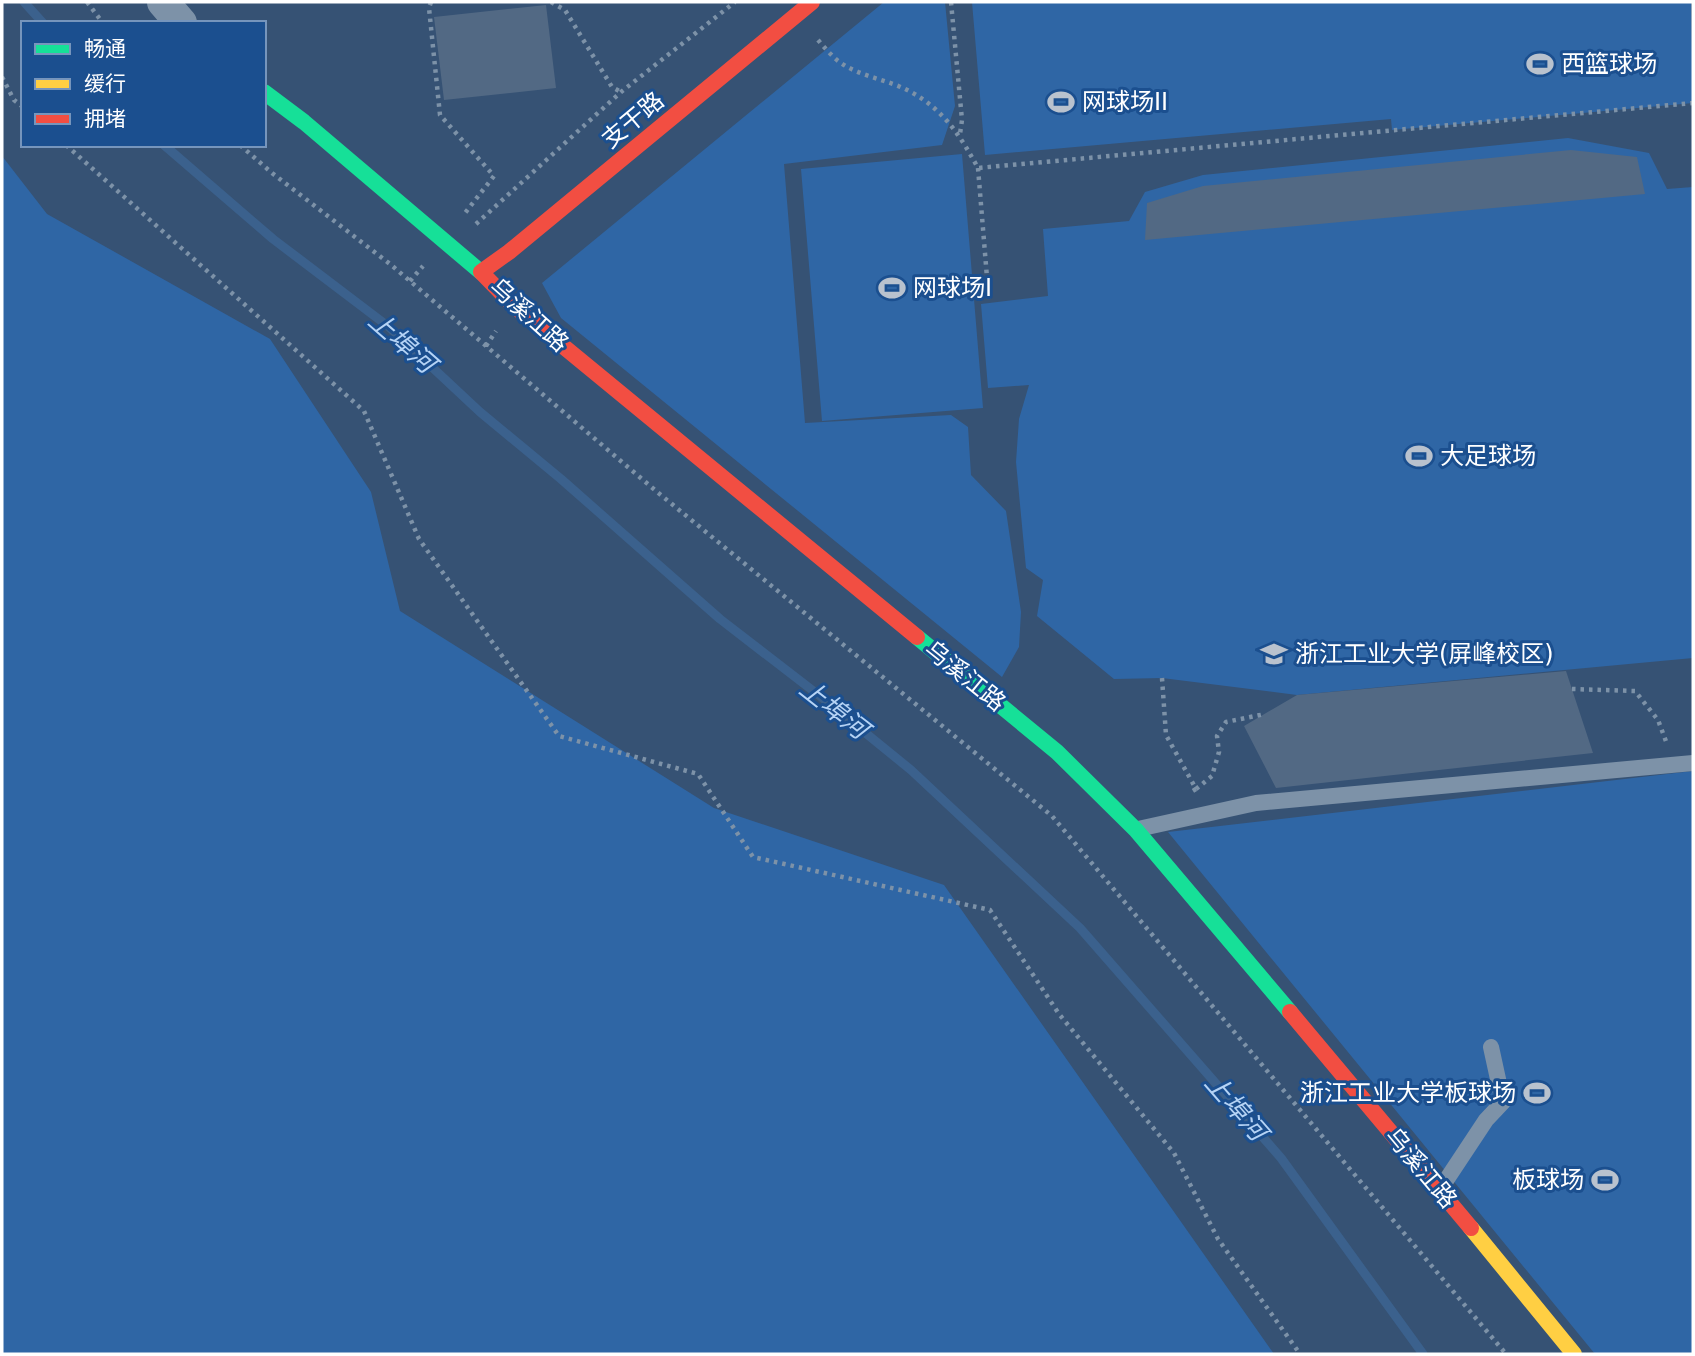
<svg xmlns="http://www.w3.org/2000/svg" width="1695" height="1356" font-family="'DejaVu Sans','Noto Sans SC',sans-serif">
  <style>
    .green { fill: #2f66a5 }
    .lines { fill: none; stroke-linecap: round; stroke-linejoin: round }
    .stream { stroke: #3b618d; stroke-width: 9 }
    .building { fill: #526984 }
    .path { stroke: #7d92a8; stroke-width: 4.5; stroke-dasharray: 3.5 5; stroke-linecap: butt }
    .lane { stroke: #7d92a8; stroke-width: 16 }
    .street { stroke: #7d92a8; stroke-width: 32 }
    .fast { stroke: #16e098; stroke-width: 16 }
    .slow { stroke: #ffcf43; stroke-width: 16 }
    .jam { stroke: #f24e42; stroke-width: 16 }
    .labels { text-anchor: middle; stroke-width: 6; stroke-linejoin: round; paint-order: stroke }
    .poi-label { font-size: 24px; fill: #fff; stroke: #1b4f8f; text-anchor: start }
    .street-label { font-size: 24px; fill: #fff; stroke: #1b4f8f }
    .water-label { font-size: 26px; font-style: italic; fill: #b5d3f5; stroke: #1b4f8f }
  </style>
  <rect width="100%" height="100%" fill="#365274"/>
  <path class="green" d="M 884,2 L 945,2 L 955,106 L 942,145 L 784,164 L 805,423 L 951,415 L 968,427 L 971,475 L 1006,511 L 1021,612 L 1019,647 L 1002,677 L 561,318 L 542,283 Z
    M 972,2 L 1691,2 L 1693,103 L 1392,130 L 1391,119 L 985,155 Z
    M 1568,138 L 1649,153 L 1667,189 L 1693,187 L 1693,658 L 1297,695 L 1162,678 L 1114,679 L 1037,616 L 1043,580 L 1026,568 L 1016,462 L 1019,419 L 1029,385 L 988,388 L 981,304 L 1048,296 L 1043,229 L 1129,221 L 1145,192 L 1203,175 Z
    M 962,154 L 983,408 L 822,421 L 801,169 Z
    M 2,156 L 47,214 L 270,339 L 371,492 L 400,611 L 714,808 L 944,885 L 1274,1354 L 2,1354 Z
    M 1693,771 L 1693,1354 L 1595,1354 L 1168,832 Z"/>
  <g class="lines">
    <path class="stream" d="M 24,2 L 43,23
      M 164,145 L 273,239 L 389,327 L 480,412 L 561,479 L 720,619 L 825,700 L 911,770 L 1080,928 L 1281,1158 L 1423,1354"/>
  </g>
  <path class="building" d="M 546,5 L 556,88 L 444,100 L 434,17 Z
    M 1571,150 L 1637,157 L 1645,194 L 1145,240 L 1147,203 L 1203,186 Z
    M 1566,671 L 1593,753 L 1276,788 L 1244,726 L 1297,695 Z"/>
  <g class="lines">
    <path class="path" d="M 87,2 L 103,23
      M 431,2 L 429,8 L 440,115 L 494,176 L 465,213
      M 551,2 L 565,10 L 612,87 L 621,92
      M 951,2 L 962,120 L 960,134
      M 818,40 C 824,47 830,54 837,60 C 858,77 888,79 911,92 C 944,110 961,137 978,168 L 1693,103
      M 2,77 L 14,100 L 23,107
      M 66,145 L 364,411 L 419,539 L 559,736 L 698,774 L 753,857 L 990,910 L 1059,1014 L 1174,1153 L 1218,1239 L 1300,1354
      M 240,145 L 272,173 L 390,264 L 656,491 L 1052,816 L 1506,1354
      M 978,168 L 989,302
      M 476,224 L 621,92 L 735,2
      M 410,281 L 423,266
      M 486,346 L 496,331
      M 1162,678 L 1166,735 L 1196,789 L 1191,792
      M 1572,689 L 1635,691 L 1658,720 L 1667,744
      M 1196,789 L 1212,776 L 1219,752 L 1217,736 L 1226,722 L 1265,714"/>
    <path class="lane" d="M 1138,829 L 1256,803 L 1693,763
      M 1439,1191 L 1486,1120 L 1503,1102 L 1491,1047"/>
    <path class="street" d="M 163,2 L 181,23"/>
    <path class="fast" d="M 264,92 L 304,122 L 482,273
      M 917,637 L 1057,752 L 1136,830 L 1290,1012"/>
    <path class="slow" d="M 1471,1228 L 1574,1354"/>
    <path class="jam" d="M 481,272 L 509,252 L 812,2
      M 482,273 L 513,305 L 917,637
      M 1290,1012 L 1471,1228"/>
  </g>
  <defs>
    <symbol id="stadium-bare" viewBox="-9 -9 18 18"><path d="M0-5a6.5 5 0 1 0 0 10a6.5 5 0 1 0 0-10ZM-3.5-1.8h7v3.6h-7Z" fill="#b9c2ce" stroke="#1b4f8f" stroke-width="2.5" paint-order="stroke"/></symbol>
    <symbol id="university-bare" viewBox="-9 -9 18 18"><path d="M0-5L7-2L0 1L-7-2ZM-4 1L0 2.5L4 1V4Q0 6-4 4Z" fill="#b9c2ce" stroke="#1b4f8f" stroke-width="2.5" paint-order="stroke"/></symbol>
  </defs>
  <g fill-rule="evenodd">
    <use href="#stadium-bare" x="1521" y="45" width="38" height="38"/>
    <use href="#stadium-bare" x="1042" y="83" width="38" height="38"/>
    <use href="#stadium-bare" x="873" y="269" width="38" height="38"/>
    <use href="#stadium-bare" x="1400" y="437" width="38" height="38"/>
    <use href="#university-bare" x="1255" y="635" width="38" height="38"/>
    <use href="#stadium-bare" x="1518" y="1074" width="38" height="38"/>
    <use href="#stadium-bare" x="1586" y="1161" width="38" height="38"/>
  </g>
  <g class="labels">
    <g class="poi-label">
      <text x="1561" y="72">西篮球场</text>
      <text x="1082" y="110">网球场II</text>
      <text x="913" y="296">网球场I</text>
      <text x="1440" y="464">大足球场</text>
      <text x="1295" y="662">浙江工业大学(屏峰校区)</text>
      <text x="1516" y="1101" text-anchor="end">浙江工业大学板球场</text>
      <text x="1584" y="1188" text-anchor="end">板球场</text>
    </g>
    <g class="street-label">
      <text transform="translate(633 120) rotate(-40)" y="8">支干路</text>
      <text transform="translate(529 315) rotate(42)" y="8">乌溪江路</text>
      <text transform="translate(965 676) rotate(39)" y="8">乌溪江路</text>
      <text transform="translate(1421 1168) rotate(50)" y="8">乌溪江路</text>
    </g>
    <g class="water-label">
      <text transform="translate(402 342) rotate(41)" y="9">上埠河</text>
      <text transform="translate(834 709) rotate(38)" y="9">上埠河</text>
      <text transform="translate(1236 1107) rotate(49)" y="9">上埠河</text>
    </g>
  </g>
  <rect width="1695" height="1356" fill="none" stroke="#ffffff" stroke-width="7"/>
  <rect x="21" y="21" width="245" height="126" fill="#1b4f8f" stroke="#7695bc" stroke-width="2"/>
  <rect x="35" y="44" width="35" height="10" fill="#16e098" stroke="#7695bc" stroke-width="2"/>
  <text x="84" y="56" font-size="21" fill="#ffffff">畅通</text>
  <rect x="35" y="79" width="35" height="10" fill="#ffcf43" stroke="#7695bc" stroke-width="2"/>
  <text x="84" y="91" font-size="21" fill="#ffffff">缓行</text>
  <rect x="35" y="114" width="35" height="10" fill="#f24e42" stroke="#7695bc" stroke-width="2"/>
  <text x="84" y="126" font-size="21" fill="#ffffff">拥堵</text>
</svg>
